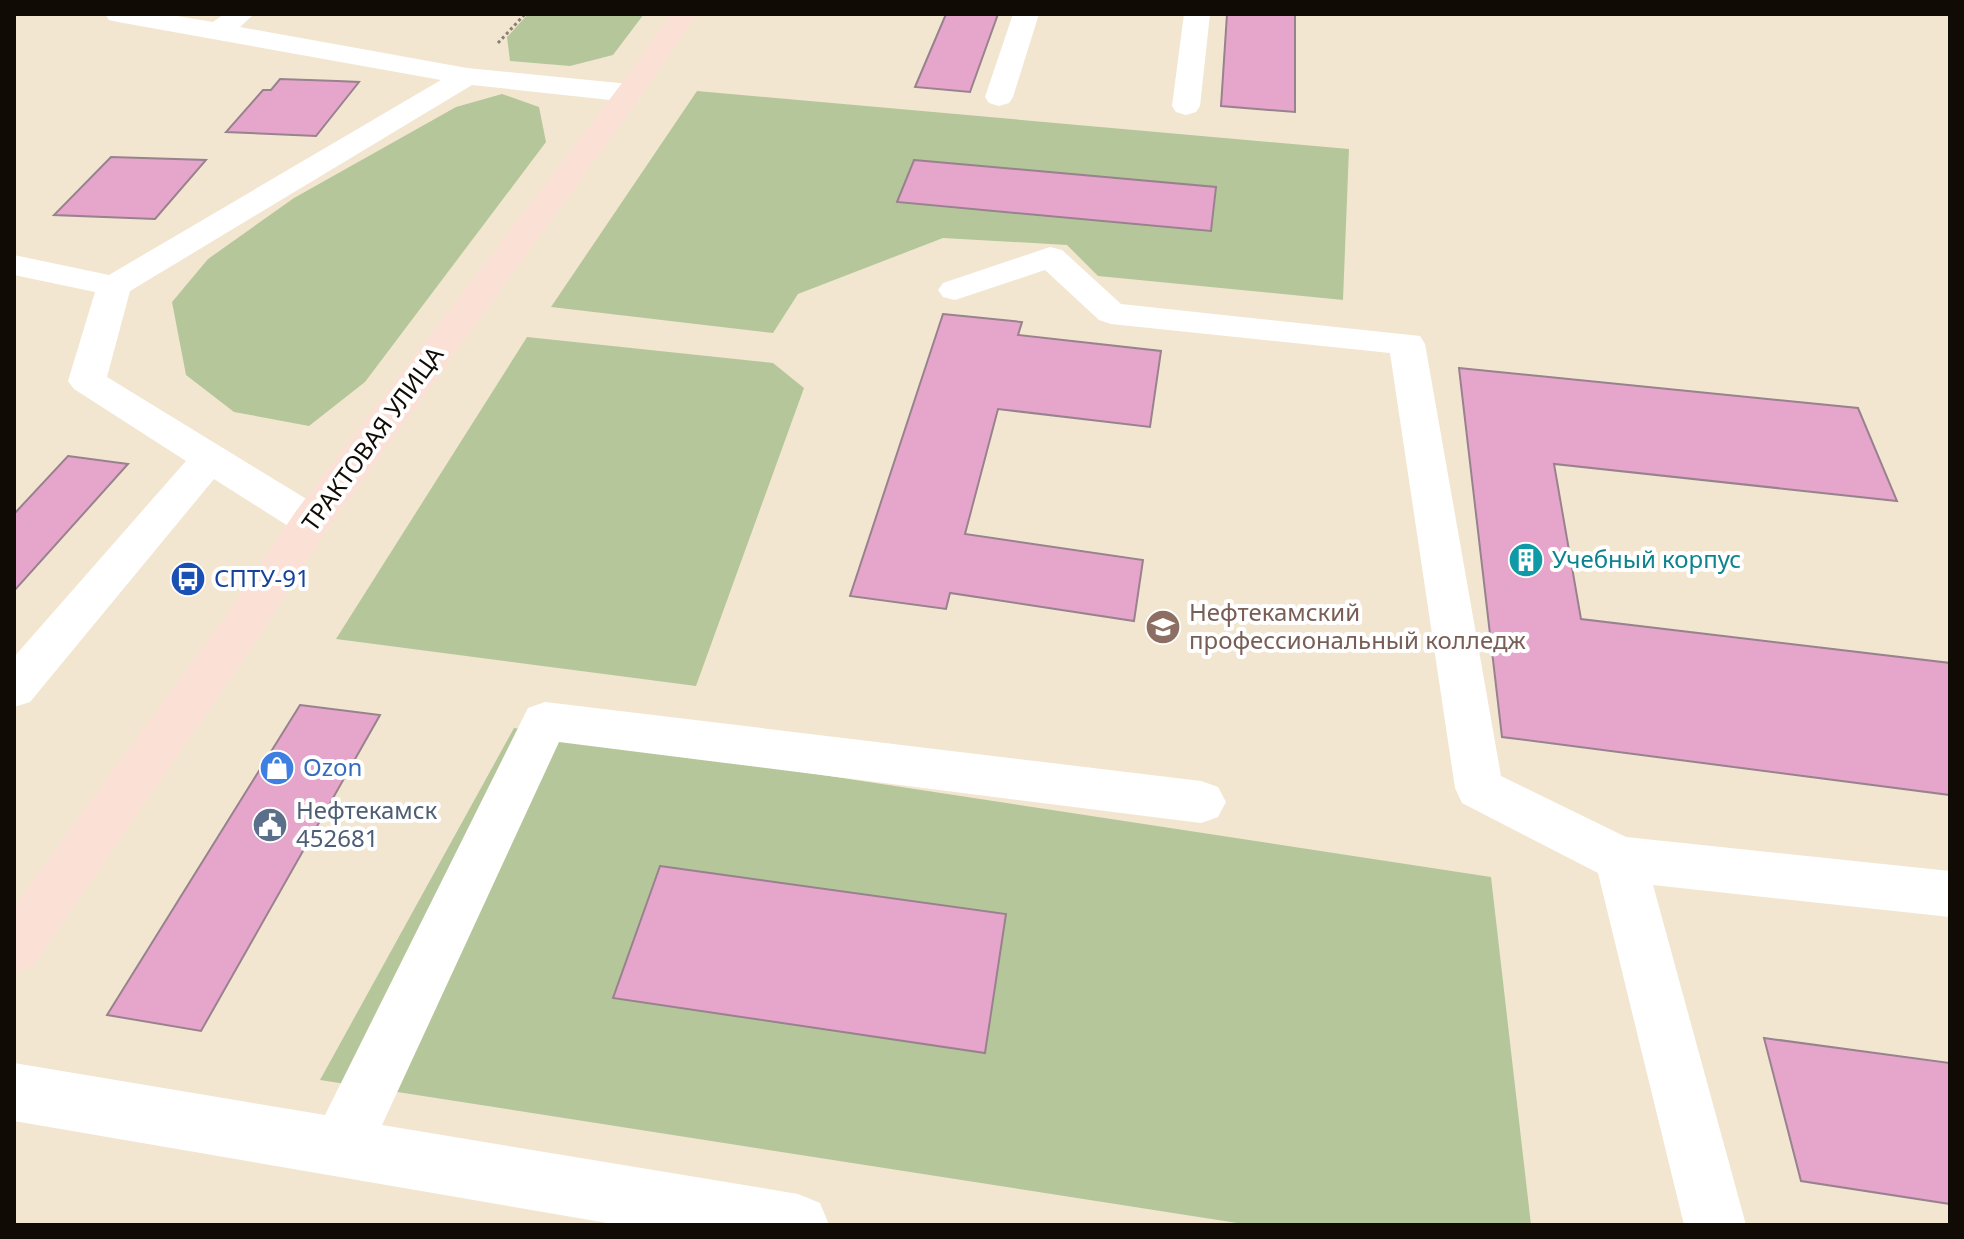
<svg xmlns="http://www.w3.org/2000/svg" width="1964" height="1239" font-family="'Noto Sans',sans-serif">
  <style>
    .green { fill: #b5c79a; fill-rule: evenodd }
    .building { fill: #e6a5cb; stroke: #98828e; stroke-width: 2 }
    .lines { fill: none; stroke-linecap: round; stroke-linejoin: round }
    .path { stroke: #898072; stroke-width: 3; stroke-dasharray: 3 3; stroke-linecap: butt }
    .minor { fill: #fff; fill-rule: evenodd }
    .major { fill: #fbe0d6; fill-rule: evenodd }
    .labels { text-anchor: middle; stroke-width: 8; stroke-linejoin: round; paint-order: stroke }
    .street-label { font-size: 24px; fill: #100b05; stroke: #fff }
    .culture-label { font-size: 24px; fill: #0d838f; stroke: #fff; text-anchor: start }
    .transit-label { font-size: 24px; fill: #164399; stroke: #fff; text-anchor: start }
    .education-label { font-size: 24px; fill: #785e54; stroke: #fff; text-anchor: start }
    .shop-label { font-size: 24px; fill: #366cbe; stroke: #fff; text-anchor: start }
    .service-label { font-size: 24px; fill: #4e5e75; stroke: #fff; text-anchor: start }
  </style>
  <rect width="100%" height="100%" fill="#f3e6d1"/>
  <path class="green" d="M 528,14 L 644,14 L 613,55 L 570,66 L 510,61 L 507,37 Z
    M 697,91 L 1349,149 L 1343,300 L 1098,276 L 1067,245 L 943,238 L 798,294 L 773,333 L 551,307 Z
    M 502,94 L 539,107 L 546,142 L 365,382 L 309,426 L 234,412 L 186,375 L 172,302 L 208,259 L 294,198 L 456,107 Z
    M 527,337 L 773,363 L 804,388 L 696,686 L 336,639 Z
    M 514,728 L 1491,877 L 1531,1225 L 1250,1225 L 320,1080 ZM 660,866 L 1006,914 L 985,1053 L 613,998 Z"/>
  <path class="building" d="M 946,14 L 998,14 L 970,92 L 915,87 Z
    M 1227,14 L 1295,14 L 1295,112 L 1221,106 Z
    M 280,79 L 337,81 L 359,82 L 316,136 L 226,132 L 263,90 L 271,90 Z
    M 111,157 L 206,160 L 155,219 L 54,215 Z
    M 914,160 L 1216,187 L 1211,231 L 897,202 Z
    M 943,314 L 1022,322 L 1018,335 L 1161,351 L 1150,427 L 998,409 L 965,534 L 1143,560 L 1134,621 L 950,593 L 946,609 L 850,596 Z
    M 1459,368 L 1858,408 L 1897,501 L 1554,464 L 1581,619 L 1950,663 L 1950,795 L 1502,737 Z
    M 68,456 L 128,464 L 14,591 L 14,514 Z
    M 300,705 L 380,715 L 201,1031 L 107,1015 Z
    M 660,866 L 1006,914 L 985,1053 L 613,998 Z
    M 1764,1038 L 1950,1063 L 1950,1204 L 1801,1181 Z"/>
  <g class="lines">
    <path class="path" d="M 498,43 L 525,14"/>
    <path class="minor" d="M 105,14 L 165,14 L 213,22 L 224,14 L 254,14 L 240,27 L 467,68 L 629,84 L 639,87 L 643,93 L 639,99 L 629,102 L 472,85 L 130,291 L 107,377 L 326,511 L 332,521 L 326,531 L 311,535 L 296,531 L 214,479 L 30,702 L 14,707 L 14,657 L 186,461 L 74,389 L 68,381 L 95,292 L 14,275 L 14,255 L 109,275 L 441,80 L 118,22 L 109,20 Z
      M 1013,14 L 1039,14 L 1013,97 L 1009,103 L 999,106 L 989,103 L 985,97 Z
      M 1184,14 L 1210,14 L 1200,106 L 1196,112 L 1186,115 L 1176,112 L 1172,106 Z
      M 1050,247 L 1062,250 L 1121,304 L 1420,336 L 1425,344 L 1501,776 L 1626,837 L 1950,871 L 1950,917 L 1653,885 L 1746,1225 L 1684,1225 L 1598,873 L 1462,803 L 1455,788 L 1390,353 L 1111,324 L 1099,320 L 1045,270 L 955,300 L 943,297 L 938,290 L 943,283 Z
      M 545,702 L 1201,781 L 1218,787 L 1226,802 L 1218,817 L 1201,823 L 559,742 L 382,1125 L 798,1194 L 820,1203 L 829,1225 L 619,1225 L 14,1121 L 14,1063 L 325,1115 L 528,708 Z"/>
    <path class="major" d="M 671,14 L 697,14 L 639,99 L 326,531 L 253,646 L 33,966 L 14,974 L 14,906 L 221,622 L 296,511 L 619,87 Z"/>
  </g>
  <defs>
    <symbol id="building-disc" viewBox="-11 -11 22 22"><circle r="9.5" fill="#0f9aa8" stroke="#fff"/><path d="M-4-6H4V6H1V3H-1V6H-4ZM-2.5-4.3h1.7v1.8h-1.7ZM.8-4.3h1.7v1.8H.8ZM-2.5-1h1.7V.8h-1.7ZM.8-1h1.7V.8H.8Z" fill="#fff"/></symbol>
    <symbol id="bus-disc" viewBox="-11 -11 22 22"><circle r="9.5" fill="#1a4fb4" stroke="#fff"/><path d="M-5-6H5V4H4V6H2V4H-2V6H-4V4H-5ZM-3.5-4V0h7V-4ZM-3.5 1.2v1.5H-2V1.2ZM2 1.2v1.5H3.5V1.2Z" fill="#fff"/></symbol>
    <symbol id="university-disc" viewBox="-11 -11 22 22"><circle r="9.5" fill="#8d6e63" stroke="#fff"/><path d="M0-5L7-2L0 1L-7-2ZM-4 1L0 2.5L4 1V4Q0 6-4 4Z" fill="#fff"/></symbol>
    <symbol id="shop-disc" viewBox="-11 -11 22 22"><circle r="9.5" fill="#3f7fe0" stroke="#fff"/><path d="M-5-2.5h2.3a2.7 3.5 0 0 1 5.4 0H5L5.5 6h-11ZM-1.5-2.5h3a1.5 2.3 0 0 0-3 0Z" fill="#fff"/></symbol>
    <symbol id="civic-disc" viewBox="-11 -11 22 22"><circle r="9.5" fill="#5c6f8a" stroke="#fff"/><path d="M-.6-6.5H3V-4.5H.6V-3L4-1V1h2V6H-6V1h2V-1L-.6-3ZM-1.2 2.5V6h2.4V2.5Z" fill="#fff"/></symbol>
  </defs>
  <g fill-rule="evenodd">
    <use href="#building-disc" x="1506" y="540" width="40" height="40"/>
    <use href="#bus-disc" x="168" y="559" width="40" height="40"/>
    <use href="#university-disc" x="1143" y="607" width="40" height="40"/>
    <use href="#shop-disc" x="257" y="748" width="40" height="40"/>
    <use href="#civic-disc" x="250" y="805" width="40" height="40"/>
  </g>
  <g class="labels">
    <g class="street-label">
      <text transform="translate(373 439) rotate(-54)" y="8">ТРАКТОВАЯ УЛИЦА</text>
    </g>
    <g class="culture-label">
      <text x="1552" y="568">Учебный корпус</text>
    </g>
    <g class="transit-label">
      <text x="214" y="587">СПТУ-91</text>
    </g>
    <g class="education-label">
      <text x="1189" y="621">Нефтекамский<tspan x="1189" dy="28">профессиональный колледж</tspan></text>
    </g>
    <g class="shop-label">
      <text x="303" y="776">Ozon</text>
    </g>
    <g class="service-label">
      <text x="296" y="819">Нефтекамск<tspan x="296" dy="28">452681</tspan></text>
    </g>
  </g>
  <rect width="1964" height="1239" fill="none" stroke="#100b05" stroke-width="32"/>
</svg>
